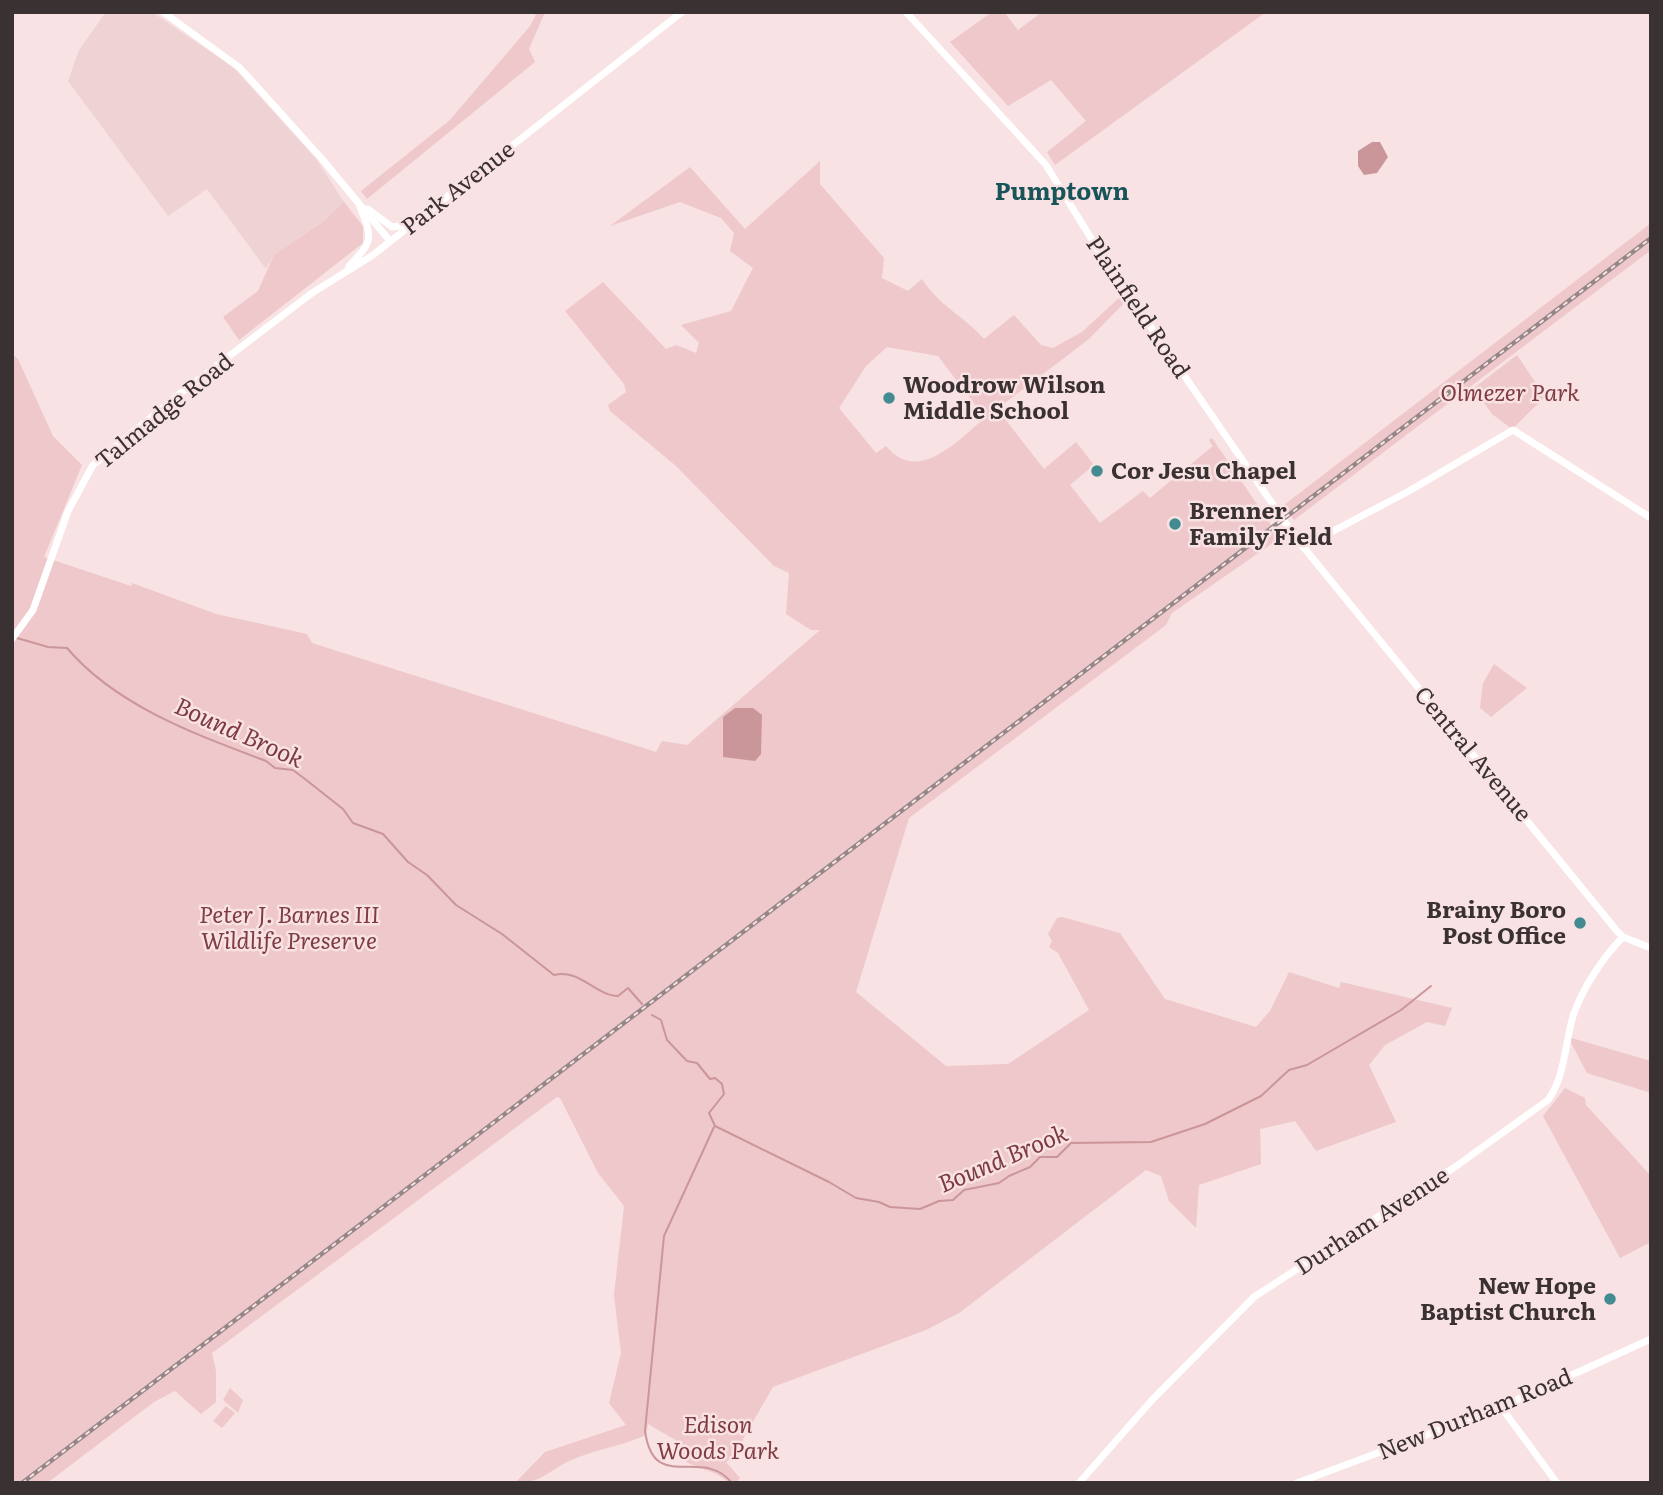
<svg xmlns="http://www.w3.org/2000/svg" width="1663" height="1495" font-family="Literata,serif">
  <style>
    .built { fill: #efd2d3 }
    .green { fill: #eec8ca; fill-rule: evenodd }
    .water { fill: #cb9699 }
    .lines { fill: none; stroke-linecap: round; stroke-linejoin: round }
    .stream { stroke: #cb9699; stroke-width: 2 }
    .secondary { stroke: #fff; stroke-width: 7 }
    .rail-casing { stroke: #958687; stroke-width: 4.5 }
    .rail { stroke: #f8e2e3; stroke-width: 2; stroke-dasharray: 5; stroke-linecap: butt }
    .poi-dot { fill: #438b90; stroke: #f8e2e3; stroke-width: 2.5 }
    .labels { text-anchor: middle; stroke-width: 5; stroke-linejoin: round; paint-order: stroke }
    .street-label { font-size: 23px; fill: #3a3132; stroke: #f8e2e3 }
    .poi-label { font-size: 23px; font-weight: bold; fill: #3a3132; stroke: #f8e2e3; text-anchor: start }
    .park-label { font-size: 23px; font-style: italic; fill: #803c43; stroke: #f8e2e3 }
    .neighbourhood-label { font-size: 24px; font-weight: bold; fill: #185459; stroke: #f8e2e3 }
    .water-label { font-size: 24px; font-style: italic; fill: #7e3a41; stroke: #f8e2e3 }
  </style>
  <rect width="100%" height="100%" fill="#f8e2e3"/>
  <path class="built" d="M 106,12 L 152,12 L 233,67 L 317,160 L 344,202 L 326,219 L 274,255 L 266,269 L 207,189 L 168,216 L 68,81 L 79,50 Z"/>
  <path class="green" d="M 532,12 L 545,12 L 529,49 L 535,62 L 367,199 L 361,191 L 450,120 L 530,26 L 536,15 Z
    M 992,12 L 1004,12 L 1018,30 L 1042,12 L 1266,12 L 1055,165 L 1047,152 L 1086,121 L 1051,80 L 1008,106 L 950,42 Z
    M 820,161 L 820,184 L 884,258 L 882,278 L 908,291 L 922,279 C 940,307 963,315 984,339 L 1014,315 L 1041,345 L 1053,348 L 1082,332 L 1119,298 L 1123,304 L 1089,339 L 997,409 L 1044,469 L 1076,442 L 1094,465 L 1070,485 L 1100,523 L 1143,491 L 1150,498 L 1213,446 L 1209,440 L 1212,438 L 1280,538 L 1172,613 L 1166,625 L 909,818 L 856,992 L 946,1066 L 1008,1064 L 1089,1010 L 1058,953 L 1049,947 L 1052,941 L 1048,934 L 1057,918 L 1062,917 L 1120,933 L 1165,999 L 1256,1027 L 1270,1011 L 1289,972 L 1339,988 L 1341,982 L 1452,1008 L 1445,1026 L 1427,1022 L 1385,1045 L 1369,1065 L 1396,1122 L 1316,1151 L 1295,1121 L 1260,1129 L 1261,1164 L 1199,1185 L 1196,1228 L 1169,1201 L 1161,1176 L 1146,1170 L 959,1313 L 926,1330 L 773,1387 L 743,1439 L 742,1450 L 726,1462 L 740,1478 L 735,1483 L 729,1483 C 714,1467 684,1469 676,1451 L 677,1441 L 648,1424 L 646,1435 C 622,1446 593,1450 569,1461 C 547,1472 541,1483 515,1483 L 545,1452 L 626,1425 L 609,1403 L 621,1353 L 614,1295 L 624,1206 L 598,1173 L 560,1098 L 557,1097 L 212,1353 L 216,1371 L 216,1402 L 201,1414 L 175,1391 L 154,1402 L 47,1483 L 12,1483 L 12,354 L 18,359 L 53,436 L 82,465 L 44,557 L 131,586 L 132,583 L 216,614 L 307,634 L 312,643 L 656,752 L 662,741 L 687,745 L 820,630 L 811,630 L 786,614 L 789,573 L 774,566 L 676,466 L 610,411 L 608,405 L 626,392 L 624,384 L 565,311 L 603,282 L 666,349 L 676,345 L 696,353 L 699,343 L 681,325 L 731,311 L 753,268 L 730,251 L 734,233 L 721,218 L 680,202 L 610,226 L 690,167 L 745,229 ZM 887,347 L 938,356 L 985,418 C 957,441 918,485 886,446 L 876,453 L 839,408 L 866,366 Z
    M 344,202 L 363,226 L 363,243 L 239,340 L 223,317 L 258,291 L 274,255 L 325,220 Z
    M 1651,223 L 1651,250 L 1294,520 L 1284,505 Z
    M 1517,355 L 1545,397 L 1512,429 L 1492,414 L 1474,388 Z
    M 1494,664 L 1527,688 L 1491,717 L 1480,708 L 1483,683 Z
    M 1568,1037 L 1651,1061 L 1651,1093 L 1587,1073 Z
    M 1565,1088 L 1585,1098 L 1586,1105 L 1651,1176 L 1651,1242 L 1620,1258 L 1543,1116 Z
    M 230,1388 L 243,1400 L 238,1413 L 223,1400 Z
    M 226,1406 L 235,1413 L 222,1428 L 213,1421 Z"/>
  <path class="water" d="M 1372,142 L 1380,142 L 1388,157 L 1377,173 L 1364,175 L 1358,166 L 1358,151 Z
    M 735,708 L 753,708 L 762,715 L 761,754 L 755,761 L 723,757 L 723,717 Z"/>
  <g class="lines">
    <path class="stream" d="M 17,638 L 48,647 L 67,648 C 116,706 197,735 266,761 L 275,768 L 293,770 L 305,779 L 343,809 L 353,823 L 383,834 L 408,862 L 427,875 L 456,905 L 502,934 L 554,975 C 579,968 596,996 618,996 L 628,988 L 642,1004
      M 652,1015 L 661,1020 L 667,1040 L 687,1061 L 697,1063 L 710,1079 L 715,1078 L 722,1084 L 724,1094 L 709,1113 L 715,1126 L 829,1182 L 856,1198 L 879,1202 L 890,1207 L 920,1209 L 939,1201 L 953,1200 L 964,1190 L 999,1183 L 1009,1176 L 1030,1167 L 1040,1157 L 1057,1157 L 1071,1143 L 1151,1142 L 1205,1124 L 1261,1096 L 1289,1070 L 1307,1065 L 1401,1010 L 1431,986
      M 714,1127 L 664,1236 L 645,1431 C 654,1495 701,1445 732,1483"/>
    <path class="secondary" d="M 163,12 L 240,68 L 322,159 L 390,241
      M 906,12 L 1046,165 L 1100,253 L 1296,538 L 1617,931 L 1623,937 L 1651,948
      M 368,209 L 392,227 L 406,225
      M 349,266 C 373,241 373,239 360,207
      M 1303,547 L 1409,491 L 1513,430 L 1651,518
      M 12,639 L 33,610 L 68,511 L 93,465 L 182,392 L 312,293 L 373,255 L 682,12
      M 1501,1407 L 1557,1483
      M 1079,1483 L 1152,1400 L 1254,1297 L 1455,1167 L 1548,1100 C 1565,1077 1565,1043 1573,1016 C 1582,989 1603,957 1623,937
      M 1297,1483 L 1501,1407 L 1651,1339"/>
    <defs>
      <path id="rail" d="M 22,1483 L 1651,238"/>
    </defs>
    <use href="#rail" class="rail-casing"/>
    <use href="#rail" class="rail"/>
  </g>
  <g class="poi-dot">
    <circle cx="889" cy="398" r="7"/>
    <circle cx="1097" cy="471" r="7"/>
    <circle cx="1175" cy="524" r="7"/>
    <circle cx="1580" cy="923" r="7"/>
    <circle cx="1610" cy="1299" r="7"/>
  </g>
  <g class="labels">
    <g class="street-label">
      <text transform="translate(458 188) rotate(-38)" y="8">Park Avenue</text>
      <text transform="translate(1138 307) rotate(56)" y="8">Plainfield Road</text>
      <text transform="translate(164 411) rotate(-39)" y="8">Talmadge Road</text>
      <text transform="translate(1473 754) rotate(50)" y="8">Central Avenue</text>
      <text transform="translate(1372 1221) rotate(-33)" y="8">Durham Avenue</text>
      <text transform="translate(1475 1414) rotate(-22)" y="8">New Durham Road</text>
    </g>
    <g class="poi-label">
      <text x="903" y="393">Woodrow Wilson<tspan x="903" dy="26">Middle School</tspan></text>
      <text x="1111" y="479">Cor Jesu Chapel</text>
      <text x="1189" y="519">Brenner<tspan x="1189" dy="26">Family Field</tspan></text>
      <text x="1566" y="918" text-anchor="end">Brainy Boro<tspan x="1566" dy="26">Post Office</tspan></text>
      <text x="1596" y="1294" text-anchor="end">New Hope<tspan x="1596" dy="26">Baptist Church</tspan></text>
    </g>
    <g class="park-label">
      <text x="1510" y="401">Olmezer Park</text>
      <text x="289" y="923">Peter J. Barnes III<tspan x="289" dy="26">Wildlife Preserve</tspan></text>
      <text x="718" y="1433">Edison<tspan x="718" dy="26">Woods Park</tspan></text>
    </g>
    <g class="neighbourhood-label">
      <text x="1062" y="200">Pumptown</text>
    </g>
    <g class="water-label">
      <text transform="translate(239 733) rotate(24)" y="8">Bound Brook</text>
      <text transform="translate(1003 1159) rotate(-23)" y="8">Bound Brook</text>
    </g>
  </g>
  <rect width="1663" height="1495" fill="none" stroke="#3a3132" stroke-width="28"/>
</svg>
